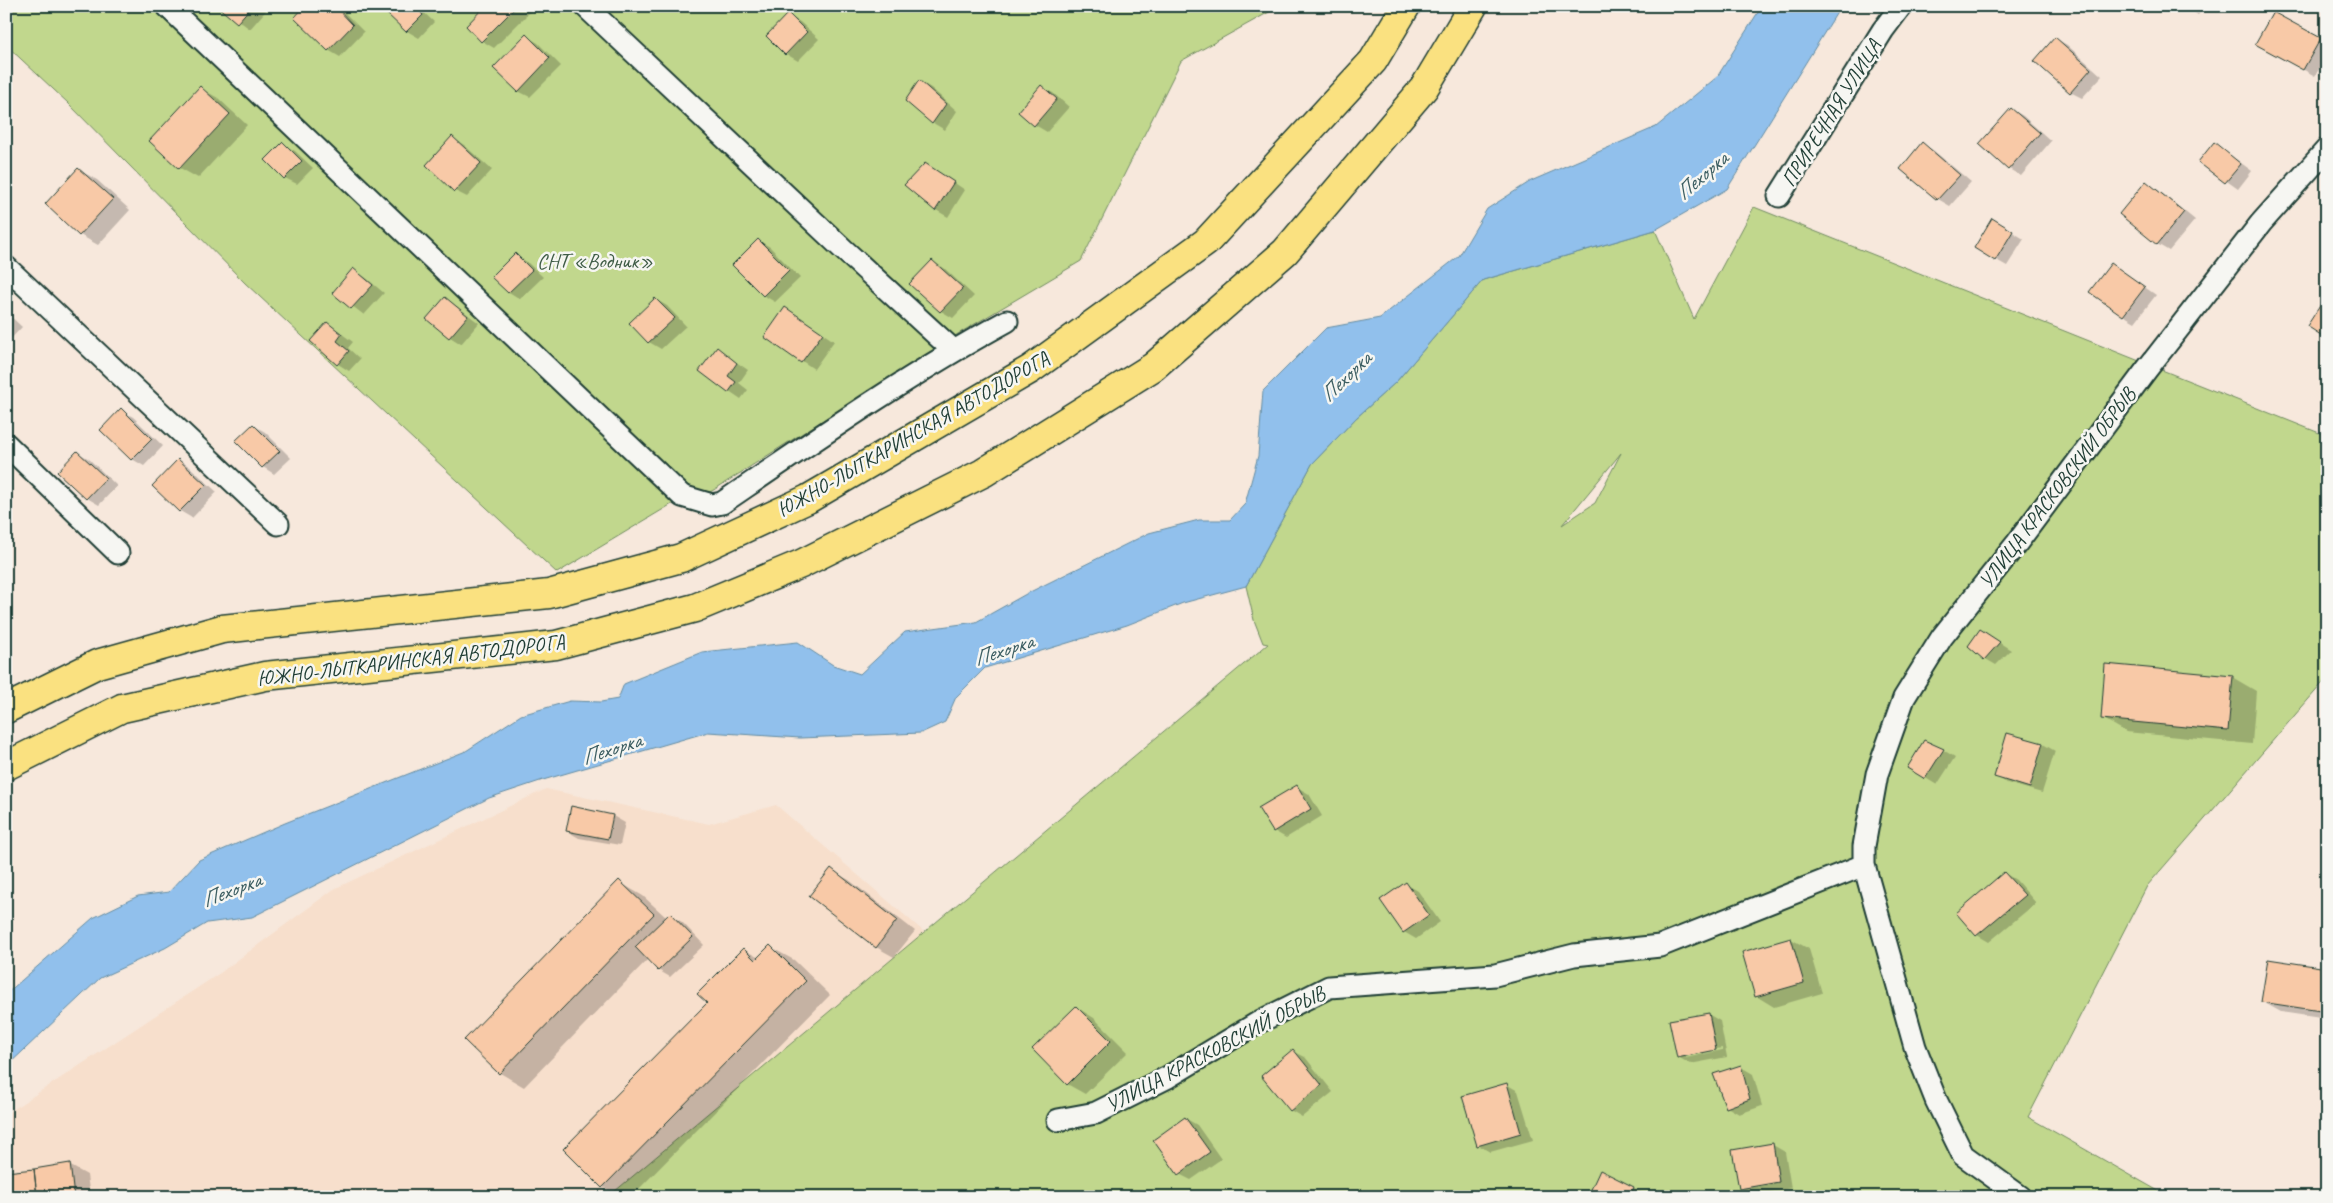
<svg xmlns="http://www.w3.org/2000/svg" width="2333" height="1203" font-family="Caveat,sans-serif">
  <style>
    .built { fill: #f7dfcc }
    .green { fill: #c1d78d; stroke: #708a60; fill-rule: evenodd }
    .water { fill: #91c0ec; stroke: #638ca2 }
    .shadow { fill: #0003; fill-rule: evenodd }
    .building { fill: #f8c9a7; stroke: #1f3d34 }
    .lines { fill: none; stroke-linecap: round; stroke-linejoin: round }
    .minor-casing { stroke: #1f3d34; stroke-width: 25 }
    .primary-casing { stroke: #1f3d34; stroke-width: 31 }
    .minor { stroke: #f6f6f2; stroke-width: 21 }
    .primary { stroke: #fae180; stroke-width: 28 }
    .labels { text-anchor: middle; stroke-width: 5; stroke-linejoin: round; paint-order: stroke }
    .street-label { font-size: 21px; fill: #1f3d34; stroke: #f6f6f2 }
    .park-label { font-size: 21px; fill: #3f5c46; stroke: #f6f6f2 }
    .water-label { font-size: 22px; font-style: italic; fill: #3c5e62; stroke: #f6f6f2 }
  </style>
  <rect width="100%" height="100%" fill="#f7e8dc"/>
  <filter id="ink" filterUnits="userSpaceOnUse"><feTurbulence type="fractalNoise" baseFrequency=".02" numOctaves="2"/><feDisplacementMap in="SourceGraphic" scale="10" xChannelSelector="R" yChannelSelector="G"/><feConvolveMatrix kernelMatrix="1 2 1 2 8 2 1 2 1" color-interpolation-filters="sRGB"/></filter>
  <g filter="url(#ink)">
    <path class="built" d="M 546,789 L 709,824 L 776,805 L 929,936 L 612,1197 L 6,1197 L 6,1114 L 220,973 L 334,889 Z"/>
    <path class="green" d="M 6,6 L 1280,6 L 1181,61 L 1081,261 L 958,334 L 712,491 L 672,504 L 557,573 L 245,283 L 68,103 L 6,45 Z
      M 1754,207 L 2327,436 L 2327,678 L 2147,886 L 2028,1117 L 2169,1197 L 608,1197 L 1268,644 L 1263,643 L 1254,620 L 1246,586 L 1312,464 L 1356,418 L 1396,382 L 1483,280 L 1655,230 L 1694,319 ZM 1621,453 L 1595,503 L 1562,525 Z"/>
    <path class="water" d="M 1762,6 L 1841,6 L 1727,189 L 1655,230 L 1483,280 L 1396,382 L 1356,418 L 1312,464 L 1246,586 L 1183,603 L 1127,625 L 985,668 L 956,697 L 945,722 L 921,733 L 800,738 L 708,732 L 543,780 L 489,798 L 252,917 L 207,923 L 165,948 L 100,978 L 6,1067 L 6,994 L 93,918 L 138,896 L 169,892 L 199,860 L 285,823 L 466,751 L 521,715 L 570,701 L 601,702 L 618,699 L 624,684 L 702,652 L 798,642 L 833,665 L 860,674 L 905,632 L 976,622 L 1026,594 L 1149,533 L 1199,520 L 1230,520 L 1245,504 L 1258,456 L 1263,391 L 1326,328 L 1380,318 L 1459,256 L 1487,209 L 1531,181 L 1656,127 L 1717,77 Z"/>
    <path class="shadow" d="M 219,6 L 270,6 L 250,29 Z
      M 307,6 L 338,6 L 364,32 L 340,57 L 328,50 Z
      M 390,6 L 417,6 L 434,22 L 419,38 L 407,31 L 385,11 Z
      M 487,6 L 536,6 L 494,48 L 482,41 L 467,26 Z
      M 2184,6 L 2206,6 L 2198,15 Z
      M 2273,13 L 2327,42 L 2327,55 L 2315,76 L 2268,50 Z
      M 788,15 L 800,22 L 819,39 L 798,61 L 786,54 L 767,36 Z
      M 526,36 L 538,43 L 561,66 L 530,97 L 518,91 Z
      M 2055,38 L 2067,45 L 2102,76 L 2082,98 L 2070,92 Z
      M 919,81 L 931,88 L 957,111 L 945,130 L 933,123 L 907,101 Z
      M 1041,87 L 1053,93 L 1069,107 L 1047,132 L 1035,125 Z
      M 200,88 L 218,98 L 247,125 L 198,178 L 180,168 Z
      M 2011,109 L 2023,116 L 2051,141 L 2021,176 L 2009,169 L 1981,144 Z
      M 453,138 L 464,145 L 492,170 L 467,197 L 455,191 Z
      M 283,144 L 295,151 L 313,168 L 297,184 L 285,178 Z
      M 1923,144 L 1934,151 L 1971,182 L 1950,206 L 1938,199 L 1902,168 Z
      M 2215,144 L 2252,171 L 2238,189 L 2200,162 Z
      M 79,170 L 97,180 L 130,210 L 98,245 L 80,235 Z
      M 937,171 L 965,190 L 948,217 L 936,210 L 906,185 Z
      M 2146,183 L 2158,190 L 2195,220 L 2169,251 L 2157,244 Z
      M 1992,220 L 2024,239 L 2007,266 L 1975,248 Z
      M 758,240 L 770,247 L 800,278 L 775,302 L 763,295 Z
      M 515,255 L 527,262 L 543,277 L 520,299 L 509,292 Z
      M 932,261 L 944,268 L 974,296 L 953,318 L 941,311 L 911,284 Z
      M 2111,264 L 2156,295 L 2135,322 L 2123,315 Z
      M 353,270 L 365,277 L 384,293 L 364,315 L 334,292 Z
      M 446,298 L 479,323 L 461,344 L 450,337 Z
      M 655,299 L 667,306 L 686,326 L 661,349 L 649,342 L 631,323 Z
      M 6,312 L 22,327 L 6,344 Z
      M 797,316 L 834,341 L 814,369 L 766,337 Z
      M 327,323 L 353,342 L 348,348 L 360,359 L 349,371 L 338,364 Z
      M 717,349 L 748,370 L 739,383 L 748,390 L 741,399 L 700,371 Z
      M 121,410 L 133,417 L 163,446 L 144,466 L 132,459 Z
      M 253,425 L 265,432 L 291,458 L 274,474 L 263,467 Z
      M 77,452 L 89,459 L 117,486 L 99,505 L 87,498 L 59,472 Z
      M 179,460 L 190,467 L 217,492 L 192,518 L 180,511 Z
      M 1992,638 L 2011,650 L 1996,665 L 1984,658 Z
      M 2232,677 L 2256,691 L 2252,744 L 2126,732 L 2102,718 Z
      M 2008,734 L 2043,744 L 2055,751 L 2042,793 L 2007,783 L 1995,776 Z
      M 1943,750 L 1955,757 L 1937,785 L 1909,768 Z
      M 1297,787 L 1309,794 L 1322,816 L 1286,838 L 1274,831 Z
      M 613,816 L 625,823 L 620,845 L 579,838 L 567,831 Z
      M 831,870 L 849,880 L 915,931 L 894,957 L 876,947 Z
      M 2004,873 L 2016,880 L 2036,903 L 1989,942 L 1977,935 L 1958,913 Z
      M 619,882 L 643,896 L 667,918 L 670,915 L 682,922 L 704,945 L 670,977 L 658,970 L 648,959 L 524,1087 L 500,1073 Z
      M 1406,884 L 1418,891 L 1440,922 L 1416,939 L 1404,932 Z
      M 1791,939 L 1809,949 L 1822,993 L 1774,1007 L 1756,996 Z
      M 770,947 L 794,960 L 830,995 L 631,1197 L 620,1197 L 603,1187 L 709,1003 L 743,949 L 759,958 Z
      M 2327,970 L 2327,1019 L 2281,1012 L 2263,1002 Z
      M 1076,1007 L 1094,1018 L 1128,1052 L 1085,1094 L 1067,1084 Z
      M 1708,1014 L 1720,1021 L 1727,1057 L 1690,1064 L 1678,1057 ZM 1722,1048 L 1722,1050 L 1686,1058 L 1686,1055 Z
      M 1293,1051 L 1305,1057 L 1333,1092 L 1302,1117 L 1290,1110 Z
      M 1741,1067 L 1753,1074 L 1762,1106 L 1739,1114 L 1727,1107 Z
      M 1506,1084 L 1518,1091 L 1533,1140 L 1490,1152 L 1478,1145 Z
      M 1185,1118 L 1197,1125 L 1221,1159 L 1191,1180 L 1179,1174 Z
      M 1773,1145 L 1785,1152 L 1791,1188 L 1752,1195 L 1740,1188 Z
      M 69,1165 L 87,1175 L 90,1197 L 6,1197 Z
      M 1600,1172 L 1634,1188 L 1646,1195 L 1645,1197 L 1591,1197 L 1589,1196 Z"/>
    <path class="building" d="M 217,6 L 252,6 L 237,23 Z
      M 305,6 L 335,6 L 353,25 L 328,51 L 294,18 Z
      M 388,6 L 414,6 L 423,15 L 406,32 L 384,11 Z
      M 485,6 L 517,6 L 481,42 L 466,26 Z
      M 2273,12 L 2321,38 L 2303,70 L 2255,44 Z
      M 788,13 L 807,32 L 785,55 L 766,36 Z
      M 526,34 L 550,58 L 518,92 L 493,68 Z
      M 2055,37 L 2091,69 L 2070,93 L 2034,61 Z
      M 919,80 L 946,104 L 932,124 L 905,101 Z
      M 1041,85 L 1057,99 L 1034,126 L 1018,112 Z
      M 200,86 L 230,114 L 179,169 L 149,141 Z
      M 2011,108 L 2040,133 L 2008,170 L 1979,144 Z
      M 452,136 L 481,163 L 454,192 L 426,165 Z
      M 283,142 L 302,161 L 284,179 L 265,160 Z
      M 1922,142 L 1960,175 L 1937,200 L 1900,169 Z
      M 2214,142 L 2241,164 L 2225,183 L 2198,162 Z
      M 925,163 L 954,182 L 935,211 L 904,185 Z
      M 78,168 L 113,199 L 79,236 L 45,204 Z
      M 2146,181 L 2184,212 L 2157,245 L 2119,214 Z
      M 1992,218 L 2013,231 L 1995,261 L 1974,248 Z
      M 758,239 L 789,270 L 763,296 L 732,265 Z
      M 515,253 L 532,270 L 508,293 L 491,277 Z
      M 932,260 L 963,288 L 940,312 L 909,284 Z
      M 2111,263 L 2145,287 L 2123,316 L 2089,292 Z
      M 353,268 L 373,285 L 351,309 L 332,293 Z
      M 2327,295 L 2327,339 L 2307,326 Z
      M 445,297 L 468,316 L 449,338 L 426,319 Z
      M 655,298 L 675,318 L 648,343 L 629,323 Z
      M 785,307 L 823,333 L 801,363 L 764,337 Z
      M 6,315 L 11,319 L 6,325 Z
      M 327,322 L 342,334 L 337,341 L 349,351 L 337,365 L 310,341 Z
      M 717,347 L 737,363 L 728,376 L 736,382 L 728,393 L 699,371 Z
      M 121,408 L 152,439 L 131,460 L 100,430 Z
      M 253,424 L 280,451 L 262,468 L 235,441 Z
      M 77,451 L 106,478 L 86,499 L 57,472 Z
      M 178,459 L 206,485 L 179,512 L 152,486 Z
      M 1980,629 L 2000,642 L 1984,660 L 1968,646 Z
      M 2105,664 L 2233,676 L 2228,731 L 2101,719 Z
      M 2007,733 L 2043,743 L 2030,788 L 1994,777 Z
      M 1924,740 L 1944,749 L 1925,779 L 1907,768 Z
      M 1297,785 L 1311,809 L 1273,832 L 1258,808 Z
      M 571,806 L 613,815 L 608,839 L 566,831 Z
      M 831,868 L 897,920 L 876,948 L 809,896 Z
      M 2004,872 L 2025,895 L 1976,936 L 1956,913 Z
      M 619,880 L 654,914 L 499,1074 L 464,1040 Z
      M 1406,882 L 1429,915 L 1403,933 L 1380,900 Z
      M 670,913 L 693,937 L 658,971 L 635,947 Z
      M 1791,938 L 1804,983 L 1755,997 L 1742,952 Z
      M 770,945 L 806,981 L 602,1188 L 563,1149 L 707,1003 L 697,994 L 743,948 L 755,960 Z
      M 2268,959 L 2327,968 L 2327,1012 L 2261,1002 Z
      M 1076,1006 L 1111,1041 L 1067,1085 L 1032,1049 Z
      M 1709,1013 L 1716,1050 L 1677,1058 L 1669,1020 Z
      M 1293,1049 L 1322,1085 L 1290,1111 L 1261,1076 Z
      M 1741,1065 L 1750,1099 L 1726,1108 L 1713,1074 Z
      M 1507,1083 L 1521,1133 L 1477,1146 L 1462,1096 Z
      M 1185,1117 L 1210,1152 L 1178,1175 L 1153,1140 Z
      M 1773,1143 L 1779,1182 L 1739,1189 L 1732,1150 Z
      M 70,1163 L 74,1197 L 37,1197 L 34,1169 Z
      M 34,1169 L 37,1197 L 6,1197 L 6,1172 Z
      M 1600,1170 L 1634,1187 L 1630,1197 L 1588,1196 Z"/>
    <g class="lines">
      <defs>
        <path id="minor" d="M 167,6 L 682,496 L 712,505 L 722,503 C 816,439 908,375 1007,321
          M 585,6 L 844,250 L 953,350
          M 1779,196 L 1883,30 L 1901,6
          M 6,267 L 278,524
          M 6,444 L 118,553
          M 1058,1120 L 1096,1113 L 1168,1077 L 1261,1021 L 1329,987 L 1495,975 L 1574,955 L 1660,946 L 1864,865
          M 2021,1197 L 1963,1155 L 1936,1100 L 1915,1047 L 1864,865 L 1864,846 L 1877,774 L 1904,698 L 1942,637 L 2017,543 L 2147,369 L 2261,223 L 2327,149"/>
        <path id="primary" d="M 6,709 L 97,664 L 222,629 L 549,594 L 681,558 L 808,499 L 1031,369 L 1206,242 L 1373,61 L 1406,6
          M 6,766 L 122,708 L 265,676 L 556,645 L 695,608 L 801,564 L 983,473 L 1153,367 L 1285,252 L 1424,88 L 1473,6"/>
      </defs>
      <use href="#minor" class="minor-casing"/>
      <use href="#primary" class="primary-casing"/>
      <use href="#minor" class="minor"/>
      <use href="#primary" class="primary"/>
    </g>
  </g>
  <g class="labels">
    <g class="street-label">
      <text transform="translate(1831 113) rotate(-58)" y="7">ПРИРЕЧНАЯ УЛИЦА</text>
      <text transform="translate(913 434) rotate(-30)" y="7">ЮЖНО-ЛЫТКАРИНСКАЯ АВТОДОРОГА</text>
      <text transform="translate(2057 488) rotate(-53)" y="7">УЛИЦА КРАСКОВСКИЙ ОБРЫВ</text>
      <text transform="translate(411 660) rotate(-7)" y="7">ЮЖНО-ЛЫТКАРИНСКАЯ АВТОДОРОГА</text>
      <text transform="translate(1215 1049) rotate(-28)" y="7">УЛИЦА КРАСКОВСКИЙ ОБРЫВ</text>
    </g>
    <g class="park-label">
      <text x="595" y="268">СНТ «Водник»</text>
    </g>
    <g class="water-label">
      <text transform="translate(1701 175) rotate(-41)" y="8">Пехорка</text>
      <text transform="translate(1345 376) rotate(-44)" y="8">Пехорка</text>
      <text transform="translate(1003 649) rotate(-18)" y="8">Пехорка</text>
      <text transform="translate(611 748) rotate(-18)" y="8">Пехорка</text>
      <text transform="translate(231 889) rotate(-21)" y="8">Пехорка</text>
    </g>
  </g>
  <rect width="2333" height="1203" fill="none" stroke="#f6f6f2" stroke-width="25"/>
  <rect x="12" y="12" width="2308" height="1178" fill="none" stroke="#1f3d34" stroke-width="2" filter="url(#ink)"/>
</svg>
